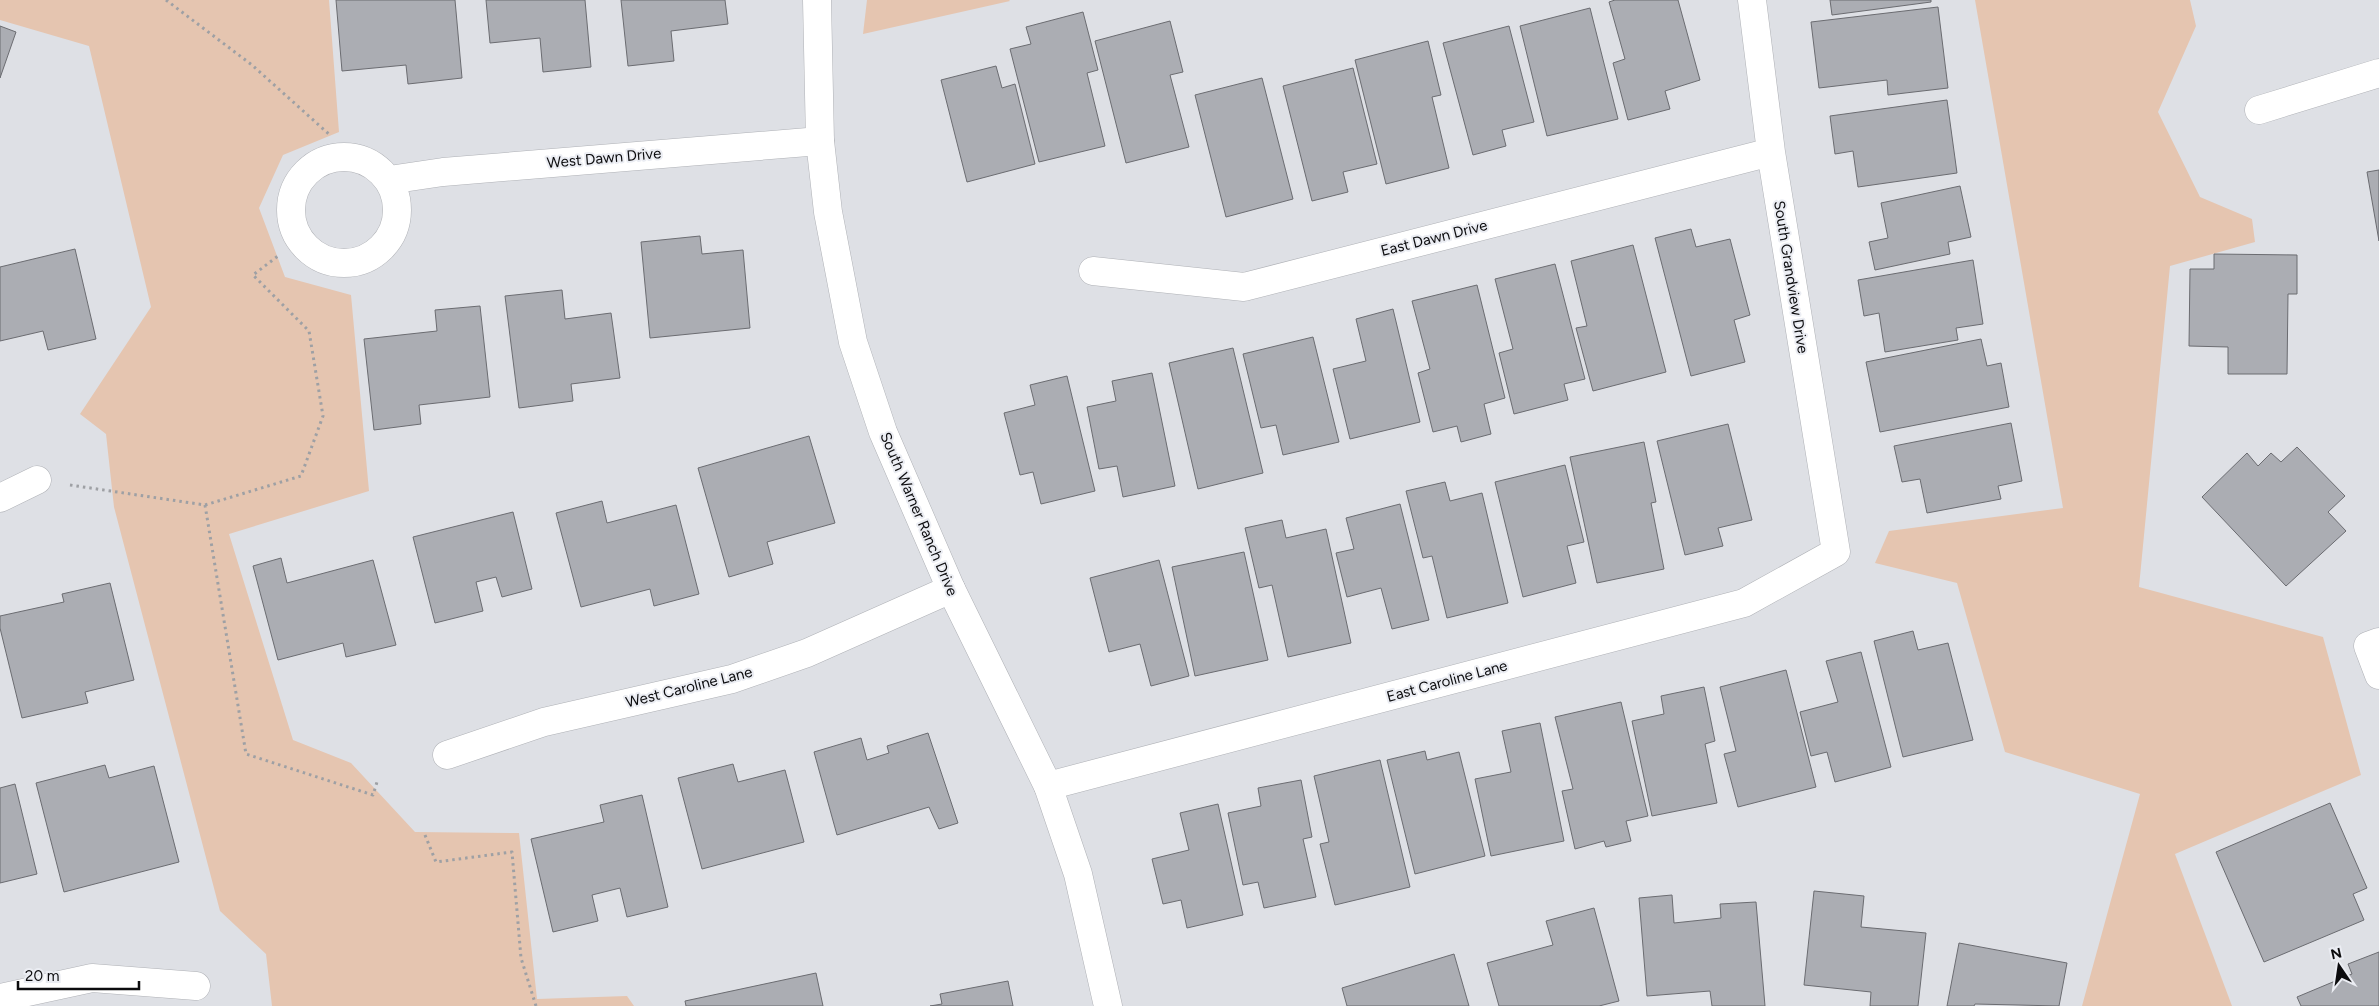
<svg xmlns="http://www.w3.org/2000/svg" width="2379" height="1006" font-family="Figtree,sans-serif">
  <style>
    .green { fill: #e5c5b0 }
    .building { fill: #abadb3; stroke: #6b6c71 }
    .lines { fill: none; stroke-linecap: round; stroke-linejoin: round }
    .minor-casing { stroke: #afb1b6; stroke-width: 29 }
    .tertiary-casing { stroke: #afb1b6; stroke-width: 29 }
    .path { stroke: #9ea0a4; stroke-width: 3; stroke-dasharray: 2.5 4; stroke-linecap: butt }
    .minor { stroke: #fff; stroke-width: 28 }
    .tertiary { stroke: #fff; stroke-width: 28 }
    .labels { text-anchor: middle; stroke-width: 4; stroke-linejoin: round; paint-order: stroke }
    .street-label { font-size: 15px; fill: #0c0c0e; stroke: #ebedf3 }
  </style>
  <rect width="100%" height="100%" fill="#dee0e5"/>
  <path class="green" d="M 0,0 L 329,0 L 339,132 L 283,155 L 259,208 L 285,277 L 351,295 L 369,491 L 229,534 L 293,740 L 351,763 L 415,832 L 519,833 L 537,999 L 627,996 L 634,1006 L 272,1006 L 266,954 L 220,911 L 114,507 L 106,434 L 80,414 L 151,307 L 89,46 L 0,20 Z
    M 867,0 L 1009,0 L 1010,1 L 863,34 Z
    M 1975,0 L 2190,0 L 2196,26 L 2158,112 L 2200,197 L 2252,219 L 2255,242 L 2170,266 L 2139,587 L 2323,637 L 2361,775 L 2175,854 L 2232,1006 L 2082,1006 L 2140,794 L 2005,752 L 1957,583 L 1875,563 L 1889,531 L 2063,508 Z"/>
  <path class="building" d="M 336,0 L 455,0 L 462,78 L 408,84 L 406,65 L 342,71 Z
    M 486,0 L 585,0 L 591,67 L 543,72 L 540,38 L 490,43 Z
    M 621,0 L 725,0 L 728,24 L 671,31 L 674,61 L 628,66 Z
    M 1615,0 L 1678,0 L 1700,80 L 1665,91 L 1670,109 L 1628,120 L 1613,63 L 1625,59 L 1609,2 Z
    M 1830,0 L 1931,0 L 1931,2 L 1832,15 Z
    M 1938,7 L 1948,88 L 1888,95 L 1887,80 L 1819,88 L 1811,22 Z
    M 1590,8 L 1618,119 L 1547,136 L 1520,26 Z
    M 1083,12 L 1098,70 L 1087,73 L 1105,146 L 1039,162 L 1010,49 L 1031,44 L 1026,27 Z
    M 1170,21 L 1183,72 L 1170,75 L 1189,147 L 1126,163 L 1095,41 Z
    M 0,26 L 16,32 L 0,78 Z
    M 1509,26 L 1534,122 L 1502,130 L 1506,146 L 1473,155 L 1443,43 Z
    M 1428,41 L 1441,95 L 1432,97 L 1449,168 L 1386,184 L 1355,60 Z
    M 996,66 L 1002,88 L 1015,84 L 1035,164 L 967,182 L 941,80 Z
    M 1353,68 L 1377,164 L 1343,172 L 1348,192 L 1312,201 L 1283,86 Z
    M 1262,78 L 1293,199 L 1226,217 L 1195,95 Z
    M 1947,100 L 1957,173 L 1858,187 L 1853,151 L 1835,154 L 1830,116 Z
    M 2379,170 L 2379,241 L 2367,172 Z
    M 1960,186 L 1971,237 L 1948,242 L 1950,254 L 1875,270 L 1869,242 L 1888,238 L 1881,203 Z
    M 1691,229 L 1696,247 L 1730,239 L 1750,315 L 1734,320 L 1745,362 L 1691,376 L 1655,238 Z
    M 700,236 L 702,254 L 743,250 L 750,328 L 650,338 L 641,242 Z
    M 1633,245 L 1666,372 L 1593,391 L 1576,328 L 1587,326 L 1571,261 Z
    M 75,249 L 96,339 L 48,350 L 43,331 L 0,341 L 0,267 Z
    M 2214,254 L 2297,255 L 2297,294 L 2288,294 L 2287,374 L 2228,374 L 2228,347 L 2189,346 L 2190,269 L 2214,269 Z
    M 1973,260 L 1983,324 L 1956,328 L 1958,340 L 1885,352 L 1879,313 L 1864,316 L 1858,280 Z
    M 1555,264 L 1585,379 L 1564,384 L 1568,400 L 1514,414 L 1499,353 L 1513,349 L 1495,279 Z
    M 1477,285 L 1505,398 L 1484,404 L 1491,434 L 1461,442 L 1457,426 L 1433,432 L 1418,373 L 1430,369 L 1412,301 Z
    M 562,290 L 565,319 L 611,313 L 620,378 L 571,384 L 573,401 L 519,408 L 505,296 Z
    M 480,306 L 490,397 L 419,405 L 421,424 L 374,430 L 364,339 L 437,331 L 435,310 Z
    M 1393,309 L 1420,422 L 1350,439 L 1333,369 L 1366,361 L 1356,319 Z
    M 1313,337 L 1339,442 L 1283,455 L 1276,425 L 1261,428 L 1243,354 Z
    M 1981,339 L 1987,366 L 2001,363 L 2009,407 L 1880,432 L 1866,362 Z
    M 1233,348 L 1263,473 L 1198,489 L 1169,363 Z
    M 1152,373 L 1175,486 L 1123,497 L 1117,466 L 1099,469 L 1087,407 L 1116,401 L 1112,381 Z
    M 1067,376 L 1095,491 L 1041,504 L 1033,472 L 1020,475 L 1004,413 L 1035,405 L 1030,385 Z
    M 2011,423 L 2022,481 L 1998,486 L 2001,499 L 1927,513 L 1920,479 L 1902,482 L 1894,446 Z
    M 1728,424 L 1752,520 L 1718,528 L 1723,546 L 1685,555 L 1657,441 Z
    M 809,436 L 835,523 L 767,542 L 773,564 L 729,577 L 698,468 Z
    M 1644,442 L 1656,502 L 1651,503 L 1664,569 L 1597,583 L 1570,457 Z
    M 2297,447 L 2345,496 L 2328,512 L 2346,531 L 2286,586 L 2202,497 L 2247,453 L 2258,466 L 2271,453 L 2281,462 Z
    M 1565,465 L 1584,542 L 1567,546 L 1576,583 L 1523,597 L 1495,482 Z
    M 1445,482 L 1450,501 L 1482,493 L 1508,603 L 1447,618 L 1432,556 L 1423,558 L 1406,491 Z
    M 602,501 L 607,523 L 676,505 L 699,594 L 654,606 L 650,589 L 581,607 L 556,513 Z
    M 1400,504 L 1429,620 L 1392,629 L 1381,588 L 1347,597 L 1336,553 L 1354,549 L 1346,518 Z
    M 513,512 L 532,589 L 502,597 L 496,577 L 476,582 L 483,611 L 435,623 L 413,537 Z
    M 1282,520 L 1286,538 L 1326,529 L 1351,643 L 1288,657 L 1272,585 L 1259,588 L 1245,528 Z
    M 1244,552 L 1268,660 L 1195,676 L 1172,567 Z
    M 281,558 L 287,583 L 373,560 L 396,645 L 346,657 L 343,643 L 278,660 L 253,566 Z
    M 1159,560 L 1189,676 L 1151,686 L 1140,644 L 1109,652 L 1090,578 Z
    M 110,583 L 134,680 L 85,692 L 88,703 L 22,718 L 0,628 L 0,616 L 64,602 L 62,594 Z
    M 1913,631 L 1918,650 L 1948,643 L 1973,740 L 1903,757 L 1874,641 Z
    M 1861,652 L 1891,767 L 1835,782 L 1827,752 L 1811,756 L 1800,712 L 1838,702 L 1826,661 Z
    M 1786,670 L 1816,787 L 1738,807 L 1724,754 L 1736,751 L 1720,687 Z
    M 1704,687 L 1715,741 L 1705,744 L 1717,803 L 1652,816 L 1632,721 L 1664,714 L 1661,696 Z
    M 1621,702 L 1648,816 L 1626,821 L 1631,841 L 1606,847 L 1604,841 L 1575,849 L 1562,791 L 1573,789 L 1555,717 Z
    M 1540,723 L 1564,841 L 1491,856 L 1475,779 L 1511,772 L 1502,731 Z
    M 928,733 L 958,823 L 939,829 L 929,807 L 837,835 L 814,752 L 861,738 L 867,760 L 889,753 L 887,746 Z
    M 1425,751 L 1427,760 L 1459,752 L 1485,856 L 1415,874 L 1387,760 Z
    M 1380,760 L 1410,887 L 1335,905 L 1320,844 L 1329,842 L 1314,776 Z
    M 733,764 L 738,782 L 785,770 L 804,842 L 702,869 L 678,778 Z
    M 105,765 L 109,778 L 154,766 L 179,862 L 64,892 L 36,783 Z
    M 1301,780 L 1312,837 L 1303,839 L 1316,897 L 1264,908 L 1258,882 L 1243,885 L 1228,813 L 1261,806 L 1258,788 Z
    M 15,784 L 37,874 L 0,883 L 0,788 Z
    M 642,795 L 668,907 L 627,917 L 620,888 L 592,895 L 598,921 L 553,932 L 531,839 L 604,822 L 600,805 Z
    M 2330,803 L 2367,888 L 2353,894 L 2364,920 L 2264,962 L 2216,852 Z
    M 1218,804 L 1243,915 L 1187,928 L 1181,900 L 1163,904 L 1152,859 L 1189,850 L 1180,813 Z
    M 1814,891 L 1864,896 L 1861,927 L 1926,933 L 1918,1006 L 1870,1006 L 1871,992 L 1804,985 Z
    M 1672,895 L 1674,923 L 1721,918 L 1720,904 L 1756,902 L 1765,1006 L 1712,1006 L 1710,991 L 1647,996 L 1639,898 Z
    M 1594,908 L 1619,1001 L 1599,1006 L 1499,1006 L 1487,963 L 1553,945 L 1546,921 Z
    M 1959,943 L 2067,963 L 2059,1006 L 1975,1004 L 1974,1006 L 1947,1006 Z
    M 2379,952 L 2379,1006 L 2301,1006 L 2297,997 L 2352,974 L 2348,964 Z
    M 1454,954 L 1469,1006 L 1347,1006 L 1342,988 Z
    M 816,973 L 823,1006 L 686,1006 L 685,1001 Z
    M 1008,981 L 1013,1006 L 930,1006 L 942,1004 L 940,994 Z"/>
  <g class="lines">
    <defs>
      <path id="minor" d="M 2259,110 L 2379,73
        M291 210a53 53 0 1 1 106 0a53 53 0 1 1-106 0Z
        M 389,180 L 443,172 L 820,141
        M 1093,271 L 1244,287 L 1771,152
        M 0,498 L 37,480
        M 2379,642 L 2368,646 L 2379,675
        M 447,755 L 544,722 L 732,679 L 807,653 L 951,589
        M 1048,786 L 1744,603 L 1836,552 L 1771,152 L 1752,0
        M 0,998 L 92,978 L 196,986"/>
      <path id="tertiary" d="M 817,0 L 820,141 L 828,212 L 853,342 L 883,432 L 951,589 L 1048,786 L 1078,874 L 1108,1006"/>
    </defs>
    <use href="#minor" class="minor-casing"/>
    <use href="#tertiary" class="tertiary-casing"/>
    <path class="path" d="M 166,0 L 252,65 L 331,136
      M 70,485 L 205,505 L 301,476 L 323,416 L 309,331 L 253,275 L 278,256
      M 205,505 L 246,754 L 373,795 L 377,782
      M 425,835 L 436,862 L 512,852 L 521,958 L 536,1006"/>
    <use href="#minor" class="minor"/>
    <use href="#tertiary" class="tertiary"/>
  </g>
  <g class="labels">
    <g class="street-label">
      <text transform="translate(604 158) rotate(-5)" y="5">West Dawn Drive</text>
      <text transform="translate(1434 238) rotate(-14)" y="5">East Dawn Drive</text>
      <text transform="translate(1791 277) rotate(81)" y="5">South Grandview Drive</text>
      <text transform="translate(919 514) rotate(67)" y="5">South Warner Ranch Drive</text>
      <text transform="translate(1447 681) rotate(-15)" y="5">East Caroline Lane</text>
      <text transform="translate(689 687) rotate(-14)" y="5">West Caroline Lane</text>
    </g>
  </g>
  <g transform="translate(2339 966) rotate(347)" stroke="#ebedf3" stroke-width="4" paint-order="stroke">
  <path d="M0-4L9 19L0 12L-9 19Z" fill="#0c0c0e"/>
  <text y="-8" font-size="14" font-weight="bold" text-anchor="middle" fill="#0c0c0e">N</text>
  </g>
  <path d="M18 981v8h121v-8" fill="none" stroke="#0c0c0e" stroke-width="2.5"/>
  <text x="25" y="981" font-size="15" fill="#0c0c0e" stroke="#ebedf3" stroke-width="4" paint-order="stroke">20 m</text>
</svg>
